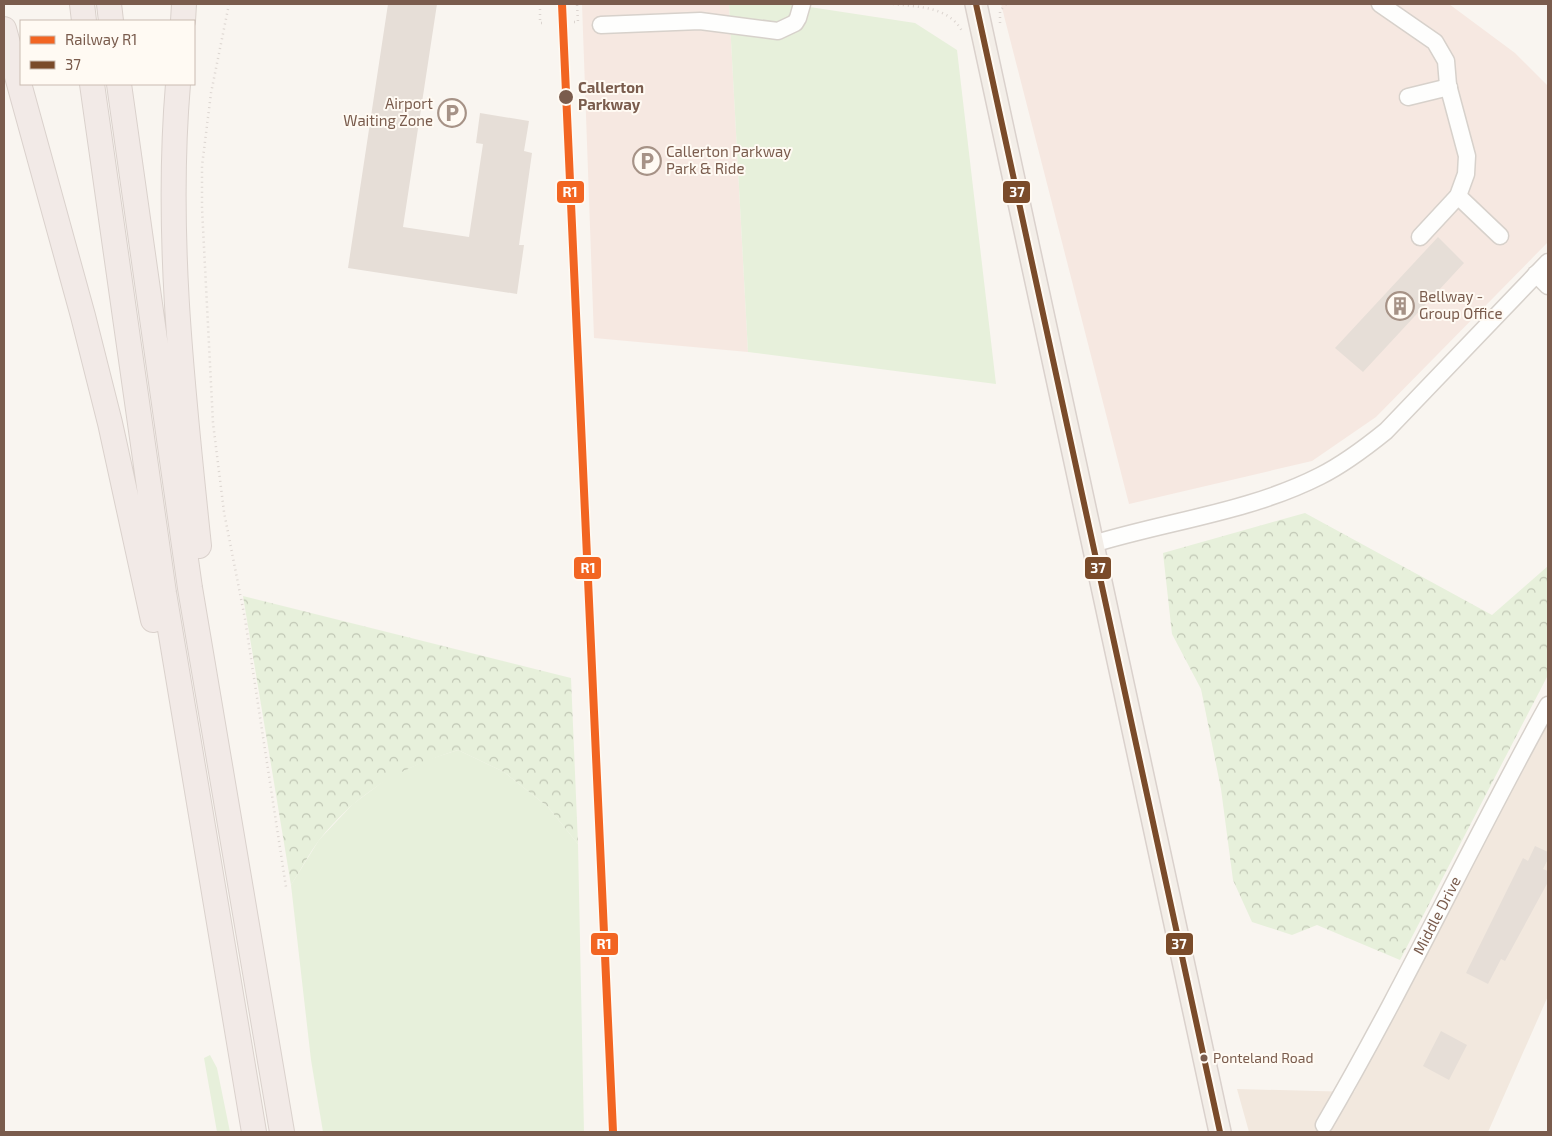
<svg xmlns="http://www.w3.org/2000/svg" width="1552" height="1136" font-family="'Exo 2',sans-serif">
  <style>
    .residential { fill: #f2e8de }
    .commercial { fill: #f6e8e1 }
    .green { fill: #e7f0db }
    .forest { fill: url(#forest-crowns) }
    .building { fill: #e6ded7 }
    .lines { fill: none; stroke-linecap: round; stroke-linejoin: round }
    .minor-casing { stroke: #d7d1cb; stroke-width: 19 }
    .major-casing { stroke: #dad1cc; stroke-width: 24 }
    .highway-casing { stroke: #dad1cc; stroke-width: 26 }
    .path { stroke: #dcd5d0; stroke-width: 2.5; stroke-dasharray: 1 4; stroke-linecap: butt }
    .minor { stroke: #fefefd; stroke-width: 16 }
    .major { stroke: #f3eee8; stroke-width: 21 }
    .highway { stroke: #f2eae7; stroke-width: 24 }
    .bus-1-casing { stroke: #fffaf3; stroke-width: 10 }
    .bus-1 { stroke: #7a4b2a; stroke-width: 6 }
    .rail-1-casing { stroke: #fffaf3; stroke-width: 11 }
    .rail-1 { stroke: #f26522; stroke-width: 8 }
    .stop-dot { fill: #7a5c4d; stroke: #fffaf3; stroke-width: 2 }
    .labels { text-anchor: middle; stroke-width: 4; stroke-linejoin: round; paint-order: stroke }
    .bus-label { font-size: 14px; fill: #7a5c4d; stroke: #fffaf3; text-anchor: start }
    .stop-label { font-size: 15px; font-weight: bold; fill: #7a5c4d; stroke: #fffaf3; text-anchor: start }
    .poi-label { font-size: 15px; fill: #7a5c4d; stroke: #fffaf3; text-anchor: start }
    .street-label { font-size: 15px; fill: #7a5c4d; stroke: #fffaf3 }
    .line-badge { stroke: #fffaf3; stroke-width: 2 }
    .badge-label { font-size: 14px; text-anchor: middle; font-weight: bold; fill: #fff }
  </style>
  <defs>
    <pattern id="forest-crowns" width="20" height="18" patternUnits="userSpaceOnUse" patternTransform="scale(1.25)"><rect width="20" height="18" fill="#e7f0db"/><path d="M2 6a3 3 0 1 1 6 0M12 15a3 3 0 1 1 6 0" fill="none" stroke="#c0c6b4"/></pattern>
  </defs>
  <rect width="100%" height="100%" fill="#f9f5f0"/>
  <path class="residential" d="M 1548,723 L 1548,996 L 1488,1132 L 1249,1132 L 1237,1089 L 1354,1092 L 1500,810 Z"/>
  <path class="commercial" d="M 582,4 L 729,4 L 748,352 L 594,338 Z
    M 1001,4 L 1449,4 L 1515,53 L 1548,86 L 1548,242 L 1376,417 L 1312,461 L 1129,504 Z"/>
  <path class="green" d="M 729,4 L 790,4 L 915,23 L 957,50 L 996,384 L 748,352 Z
    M 458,750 L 504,772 L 548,807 L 578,844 L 584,1132 L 323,1132 L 311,1060 L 291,885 L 319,840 L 353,804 L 388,778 L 427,760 Z
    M 210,1055 L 217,1068 L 230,1132 L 217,1132 L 204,1058 Z"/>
  <path class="forest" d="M 1305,513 L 1492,615 L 1548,566 L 1548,675 L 1400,960 L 1317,925 L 1292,935 L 1252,922 L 1233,880 L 1221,789 L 1201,689 L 1172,634 L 1163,553 Z
    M 243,596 L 571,678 L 578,844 L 548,807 L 504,772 L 458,750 C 400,768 359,791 320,839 C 309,853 301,870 291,885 Z"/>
  <path class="building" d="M 388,4 L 437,4 L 403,227 L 469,237 L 483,144 L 476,143 L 480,113 L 529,121 L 524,151 L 532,153 L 519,245 L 524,245 L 517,294 L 348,268 Z
    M 1438,237 L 1464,263 L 1363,372 L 1335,348 Z
    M 1535,846 L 1548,852 L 1548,859 L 1543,869 L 1548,871 L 1548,882 L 1505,961 L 1501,959 L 1488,984 L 1466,973 L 1523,858 L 1528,861 Z
    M 1441,1031 L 1467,1045 L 1449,1080 L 1423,1066 Z"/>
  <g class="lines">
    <defs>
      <g id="minor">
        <path d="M 1380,4 L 1435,42 L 1446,61 L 1448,85 L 1467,156 L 1466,174 L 1458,196 L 1420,237"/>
        <path d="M 601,25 L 700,21 L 778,31 L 795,23 L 798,18 L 802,4"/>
        <path d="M 1408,97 L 1449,87"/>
        <path d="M 1458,196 L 1500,236"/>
        <path d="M 1536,274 L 1548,286"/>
        <path d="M 1093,544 C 1168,521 1249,512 1320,476 C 1344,464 1365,448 1386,431 L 1548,262"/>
        <path id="s1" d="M 1324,1125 C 1404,988 1471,844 1548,705"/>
      </g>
      <path id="major" d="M 976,4 L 1220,1132"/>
      <path id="highway" d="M 82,4 L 84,21
        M 109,4 L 111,21
        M 183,21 L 184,4
        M 4,29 L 83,316 L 110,423 L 153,620
        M 92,84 L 164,593 L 254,1132
        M 119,84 L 190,588 L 282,1132
        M 178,84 C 165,238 183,392 199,546"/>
    </defs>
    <use href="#minor" class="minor-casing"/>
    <use href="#major" class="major-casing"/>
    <use href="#highway" class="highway-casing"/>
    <path class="path" d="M 229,4 L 211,93 L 202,166 L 202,208 L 213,423 L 224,512 L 245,619 L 286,887
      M 540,4 L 540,23 L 546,23
      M 893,4 C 918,7 948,6 962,31
      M 574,22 L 578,22 L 577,4
      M 1000,23 L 1000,11 L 1006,4"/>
    <use href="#minor" class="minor"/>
    <use href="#major" class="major"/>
    <use href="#highway" class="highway"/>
    <defs>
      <path id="bus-1" d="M 976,4 L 1220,1132"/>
    </defs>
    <use href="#bus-1" class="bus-1-casing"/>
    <use href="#bus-1" class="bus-1"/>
    <defs>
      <path id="rail-1" d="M 562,4 L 613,1132"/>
    </defs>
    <use href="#rail-1" class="rail-1-casing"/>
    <use href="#rail-1" class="rail-1"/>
  </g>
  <defs>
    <symbol id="parking-ring" viewBox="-11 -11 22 22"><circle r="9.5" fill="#fffaf3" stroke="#a69286" stroke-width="1.5"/><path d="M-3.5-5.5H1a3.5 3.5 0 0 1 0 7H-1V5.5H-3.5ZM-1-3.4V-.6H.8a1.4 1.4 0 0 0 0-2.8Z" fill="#a69286"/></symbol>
    <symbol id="building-ring" viewBox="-11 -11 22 22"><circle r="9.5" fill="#fffaf3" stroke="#a69286" stroke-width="1.5"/><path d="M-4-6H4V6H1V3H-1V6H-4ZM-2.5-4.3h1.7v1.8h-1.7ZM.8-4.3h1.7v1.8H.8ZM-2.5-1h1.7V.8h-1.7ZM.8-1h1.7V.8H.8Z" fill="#a69286"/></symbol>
  </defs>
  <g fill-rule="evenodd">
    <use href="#parking-ring" x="436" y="97" width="32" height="32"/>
    <use href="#parking-ring" x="631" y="145" width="32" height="32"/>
    <use href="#building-ring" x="1384" y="290" width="32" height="32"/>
  </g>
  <g class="stop-dot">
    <circle cx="566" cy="97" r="8"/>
    <circle cx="1204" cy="1058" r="4.5"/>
  </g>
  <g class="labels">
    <g class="bus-label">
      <text x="1213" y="1063">Ponteland Road</text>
    </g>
    <g class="stop-label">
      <text x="578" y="93">Callerton<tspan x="578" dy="17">Parkway</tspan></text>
    </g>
    <g class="poi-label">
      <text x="433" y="109" text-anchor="end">Airport<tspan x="433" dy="17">Waiting Zone</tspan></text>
      <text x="666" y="157">Callerton Parkway<tspan x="666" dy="17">Park &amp; Ride</tspan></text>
      <text x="1419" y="302">Bellway -<tspan x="1419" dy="17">Group Office</tspan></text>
    </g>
    <g class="street-label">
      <text dy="5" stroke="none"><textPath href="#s1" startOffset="238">Middle Drive</textPath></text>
    </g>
  </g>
  <g class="line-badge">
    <rect x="556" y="180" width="29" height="24" rx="5" fill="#f26522"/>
    <rect x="1002" y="180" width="29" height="24" rx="5" fill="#7a4b2a"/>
    <rect x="573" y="556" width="29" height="24" rx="5" fill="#f26522"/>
    <rect x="1084" y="556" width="28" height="24" rx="5" fill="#7a4b2a"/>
    <rect x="590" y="932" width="29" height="24" rx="5" fill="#f26522"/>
    <rect x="1165" y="932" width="29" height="24" rx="5" fill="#7a4b2a"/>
  </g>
  <g class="badge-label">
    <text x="570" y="197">R1</text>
    <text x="1017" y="197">37</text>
    <text x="588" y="573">R1</text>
    <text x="1098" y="573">37</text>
    <text x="604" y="949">R1</text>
    <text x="1179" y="949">37</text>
  </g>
  <rect width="1552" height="1136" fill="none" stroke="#7a5c4d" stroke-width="10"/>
  <rect x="20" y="20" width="175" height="65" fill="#fffaf3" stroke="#cabbb1"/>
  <rect x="30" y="36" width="25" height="8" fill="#f26522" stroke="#cabbb1"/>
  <text x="65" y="45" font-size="15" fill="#7a5c4d">Railway R1</text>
  <rect x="30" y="61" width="25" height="8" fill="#7a4b2a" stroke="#cabbb1"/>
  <text x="65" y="70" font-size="15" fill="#7a5c4d">37</text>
</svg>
